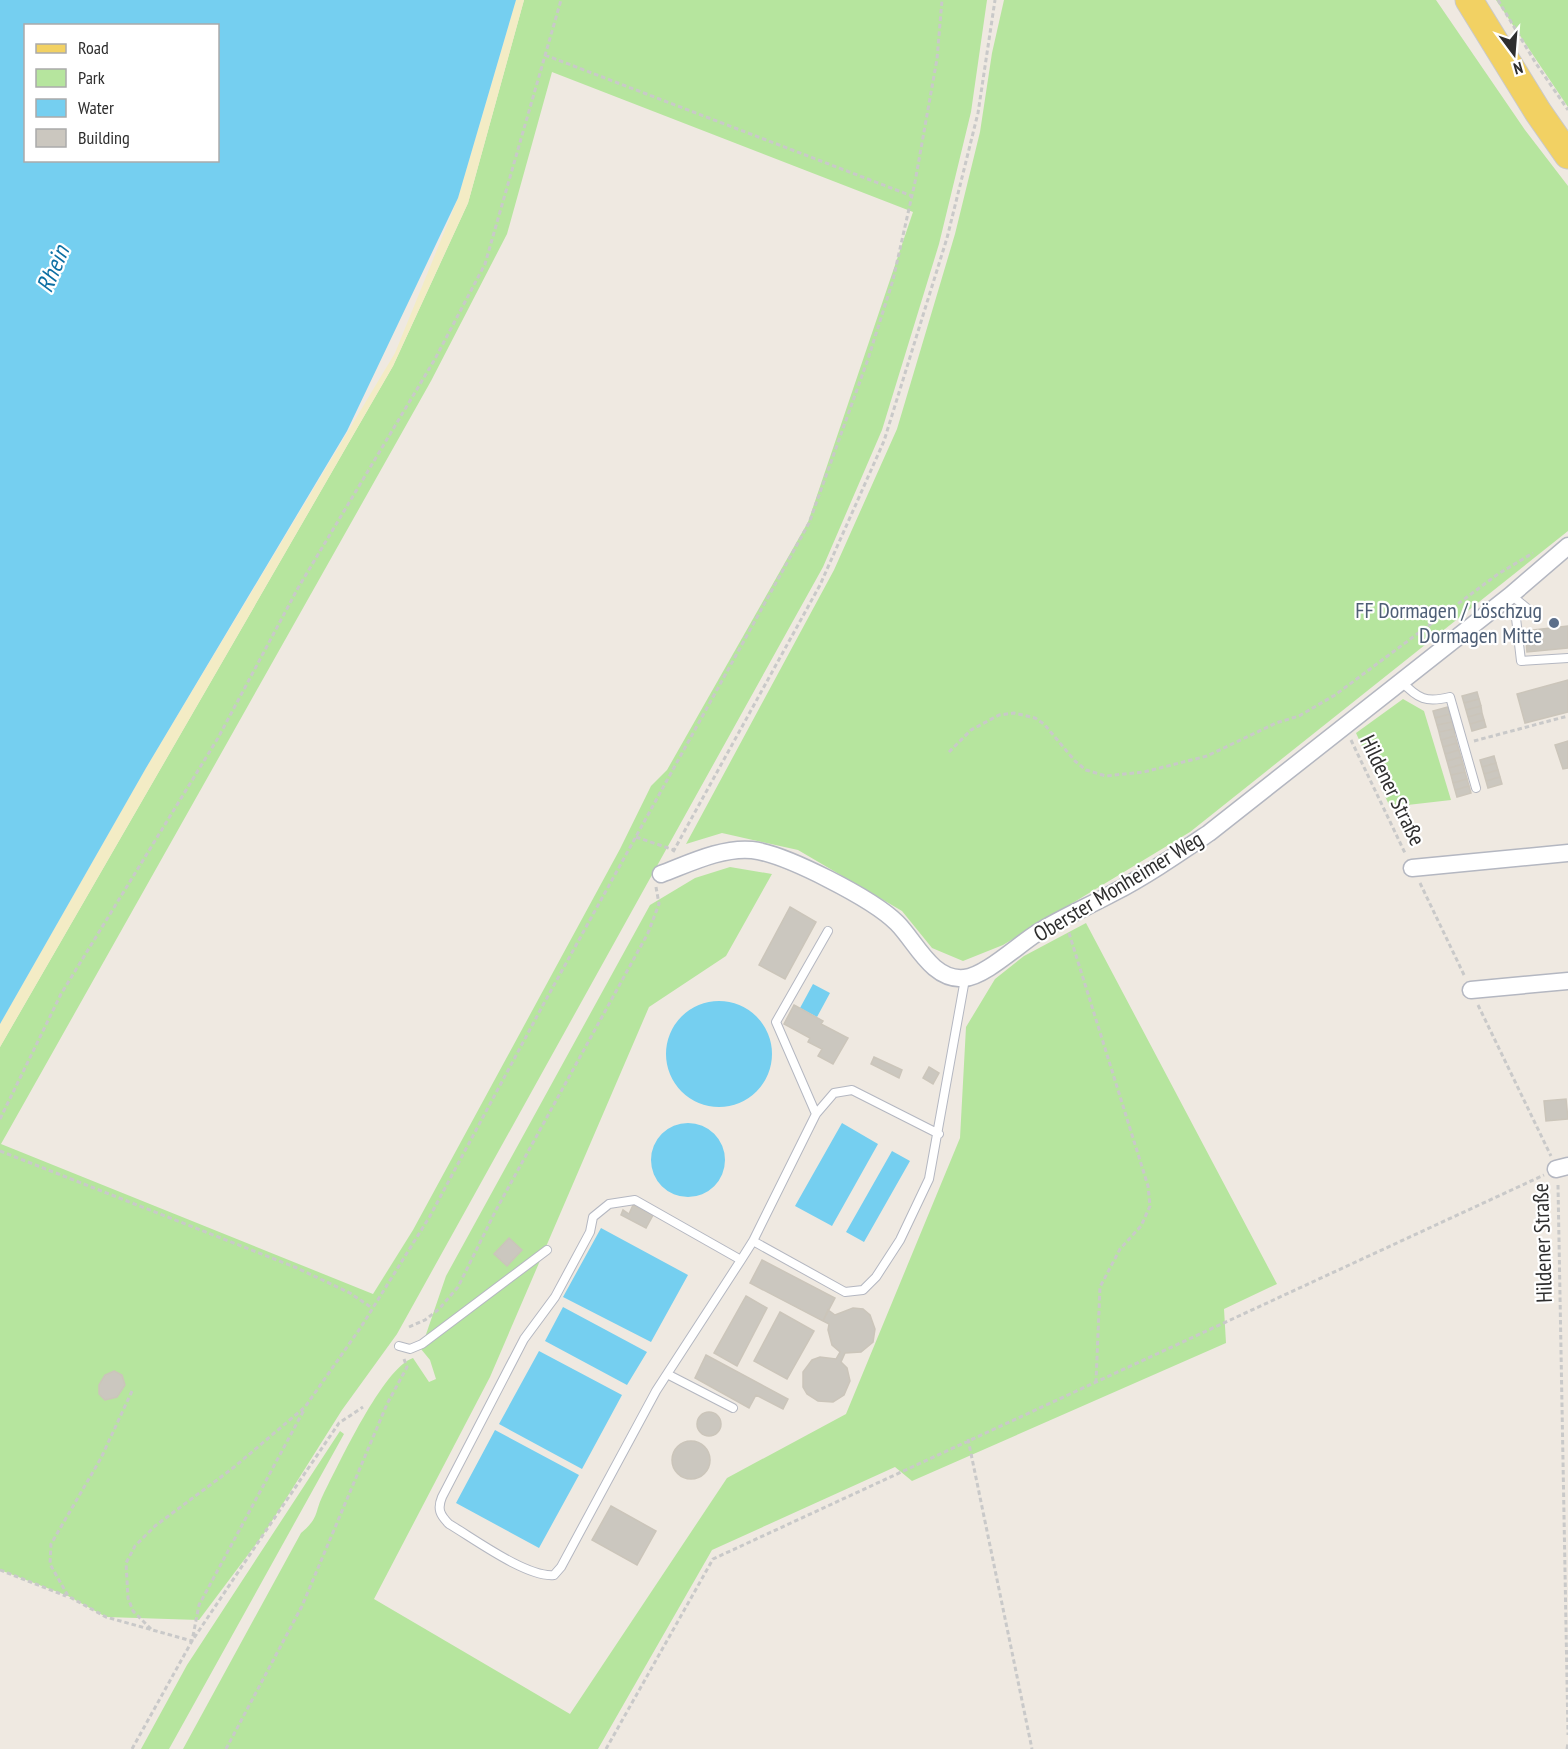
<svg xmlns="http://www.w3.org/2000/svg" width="1568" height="1749" font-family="'PT Sans Narrow',sans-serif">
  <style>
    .green { fill: #b6e59e; fill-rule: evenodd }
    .sand { fill: #f3ecc5 }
    .water { fill: #75cff0; fill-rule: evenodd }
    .building { fill: #cbc7bf; stroke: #cbc5ba; stroke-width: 1.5 }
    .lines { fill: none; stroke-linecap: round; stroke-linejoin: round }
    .service-casing { stroke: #b4b7c1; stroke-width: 10 }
    .minor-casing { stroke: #b4b7c1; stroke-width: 19 }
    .primary-casing { stroke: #c9c9c9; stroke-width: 29 }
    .path { stroke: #c9c9c9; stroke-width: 3; stroke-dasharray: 4.5 3; stroke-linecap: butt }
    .service { stroke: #fff; stroke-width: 8 }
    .minor { stroke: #fff; stroke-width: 16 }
    .primary { stroke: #f2d163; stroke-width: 27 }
    .service-dot { fill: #5c6f8a; stroke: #fff; stroke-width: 2 }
    .labels { text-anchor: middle; stroke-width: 4.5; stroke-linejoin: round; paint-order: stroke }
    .service-label { font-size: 22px; fill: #4e5e75; stroke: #fff; text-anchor: end }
    .street-label { font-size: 22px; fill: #2e2e2e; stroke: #fff }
    .water-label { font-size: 24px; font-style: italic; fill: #0d6fa3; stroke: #fff }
  </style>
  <rect width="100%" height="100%" fill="#efe9e1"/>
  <path class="green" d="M 524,0 L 987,0 L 971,112 L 939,244 L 882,430 L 823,567 L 397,1334 L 342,1410 L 265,1532 L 199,1620 L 106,1617 L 68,1596 L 0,1570 L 0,1047 L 393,366 L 468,203 ZM 552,72 L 913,212 L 808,522 L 667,770 L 651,786 L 620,849 L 413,1230 L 373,1294 L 1,1144 L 431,381 L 507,234 Z
    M 1004,0 L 1436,0 L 1525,130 L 1568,186 L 1568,531 L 1190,832 L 1003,945 L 963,961 L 932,948 L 902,911 L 798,850 L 722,833 L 686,844 L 834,570 L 897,429 L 955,234 L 980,132 L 992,53 Z
    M 1496,0 L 1568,0 L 1568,107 Z
    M 1403,699 L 1424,711 L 1451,800 L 1390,807 L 1356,733 Z
    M 730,867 L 772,874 L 726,956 L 649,1007 L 490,1377 L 374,1599 L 570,1714 L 727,1478 L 846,1414 L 960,1138 L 966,1027 L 995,979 L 1024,956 L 1086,923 L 1277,1284 L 1224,1309 L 1226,1343 L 912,1481 L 895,1467 L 712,1550 L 598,1749 L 183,1749 L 301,1533 C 320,1517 314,1513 323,1495 C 339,1464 383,1368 413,1358 L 429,1382 L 436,1379 L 430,1360 L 421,1349 L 446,1276 L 650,905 L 695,878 Z
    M 340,1431 L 344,1434 L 169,1749 L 141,1749 L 187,1665 Z"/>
  <path class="sand" d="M 516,0 L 524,0 L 468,203 L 393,366 L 0,1047 L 0,1024 L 146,768 L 395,353 L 458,198 Z"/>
  <path class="water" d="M 0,0 L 516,0 L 458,198 L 347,431 L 146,768 L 0,1024 ZM 26,26 L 218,26 L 218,160 L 26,160 Z
    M 813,984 L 830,993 L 817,1017 L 800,1008 Z
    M666 1054a53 53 0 1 1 106 0a53 53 0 1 1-106 0Z
    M651 1160a37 37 0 1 1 74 0a37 37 0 1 1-74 0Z
    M 842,1123 L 878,1144 L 832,1226 L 795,1206 Z
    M 892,1151 L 910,1161 L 864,1242 L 846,1232 Z
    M 601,1228 L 688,1275 L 651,1342 L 563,1297 Z
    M 563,1307 L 647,1352 L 627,1385 L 545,1341 Z
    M 539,1351 L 622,1395 L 582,1469 L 499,1424 Z
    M 495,1430 L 579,1475 L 539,1548 L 456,1503 Z"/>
  <path class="building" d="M 1568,626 L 1568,648 L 1527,652 L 1525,631 Z
    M 1568,680 L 1568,712 L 1525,723 L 1517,694 Z
    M 1477,692 L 1479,699 L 1464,703 L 1462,696 Z
    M 1479,699 L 1481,706 L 1466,710 L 1464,703 Z
    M 1481,706 L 1482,713 L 1468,717 L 1466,710 Z
    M 1448,707 L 1450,714 L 1435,718 L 1433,711 Z
    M 1482,713 L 1484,720 L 1470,724 L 1468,717 Z
    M 1450,714 L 1452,722 L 1437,725 L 1435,718 Z
    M 1484,720 L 1486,727 L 1472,731 L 1470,724 Z
    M 1452,722 L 1454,729 L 1439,732 L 1437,725 Z
    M 1454,729 L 1455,736 L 1441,740 L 1439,732 Z
    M 1455,736 L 1457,743 L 1443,747 L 1441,740 Z
    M 1568,741 L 1568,768 L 1563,769 L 1555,745 Z
    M 1457,743 L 1459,750 L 1445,754 L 1443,747 Z
    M 1459,750 L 1461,757 L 1447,761 L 1445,754 Z
    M 1494,756 L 1496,763 L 1482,767 L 1480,760 Z
    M 1461,757 L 1463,764 L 1449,768 L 1447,761 Z
    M 1496,763 L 1498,770 L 1484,774 L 1482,767 Z
    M 1463,764 L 1465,772 L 1451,775 L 1449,768 Z
    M 1498,770 L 1500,777 L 1486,781 L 1484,774 Z
    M 1465,772 L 1467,779 L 1453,783 L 1451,775 Z
    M 1500,777 L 1502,784 L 1488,788 L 1486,781 Z
    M 1467,779 L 1469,786 L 1455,790 L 1453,783 Z
    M 1469,786 L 1471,793 L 1457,797 L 1455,790 Z
    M 790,907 L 816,922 L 785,979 L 759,965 Z
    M 794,1005 L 823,1021 L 821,1024 L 848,1038 L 833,1064 L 818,1056 L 822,1049 L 808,1042 L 810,1038 L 784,1024 Z
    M 874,1057 L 902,1070 L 899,1078 L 871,1064 Z
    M 929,1067 L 939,1073 L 933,1084 L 923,1078 Z
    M 1566,1099 L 1568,1119 L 1546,1121 L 1544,1101 Z
    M 633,1205 L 653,1215 L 646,1228 L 621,1215 L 623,1210 L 629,1214 Z
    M 509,1238 L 522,1250 L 507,1266 L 494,1254 Z
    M 762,1260 L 835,1298 L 823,1321 L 750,1283 Z
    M 746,1296 L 767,1308 L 737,1366 L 714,1353 Z
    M 853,1308 L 863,1309 L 870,1315 L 875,1329 L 873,1342 L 861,1352 L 845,1353 L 841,1362 L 847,1368 L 850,1381 L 844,1395 L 833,1402 L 818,1401 L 807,1394 L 803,1387 L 803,1372 L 812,1360 L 820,1357 L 836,1359 L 840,1352 L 832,1345 L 828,1330 L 829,1324 L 823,1321 L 828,1310 L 835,1315 Z
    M 780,1312 L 814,1331 L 787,1379 L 754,1361 Z
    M 706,1355 L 788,1399 L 783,1409 L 756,1395 L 749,1408 L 695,1378 Z
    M 114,1371 L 122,1375 L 125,1385 L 117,1397 L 105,1400 L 99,1394 L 99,1385 L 105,1375 Z
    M697 1424a12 12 0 1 1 24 0a12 12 0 1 1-24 0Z
    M672 1460a19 19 0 1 1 38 0a19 19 0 1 1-38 0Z
    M 611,1506 L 656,1531 L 637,1565 L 592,1540 Z"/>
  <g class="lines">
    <defs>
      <path id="service" d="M 1511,595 L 1528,609 L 1516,618 L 1521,661 L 1568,658
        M 1401,681 C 1418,699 1426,703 1450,697 L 1476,788
        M 816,1114 L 776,1022 L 828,931
        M 753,1241 L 845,1292 L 863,1290 L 876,1277 L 900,1240 L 929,1179 L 965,979
        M 741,1260 L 635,1200 L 609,1204 L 593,1217 L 590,1232 L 555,1297 L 524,1339 L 442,1497 C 437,1509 440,1515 449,1524 C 473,1538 527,1578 554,1575 L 561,1567 L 656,1391 L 741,1260 L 753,1241 L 816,1114 L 834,1093 L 852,1090 L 939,1134
        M 399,1346 L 410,1349 L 422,1344 L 547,1250
        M 667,1374 L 733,1408"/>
      <path id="minor" d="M 1412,868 L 1568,853
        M 661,874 C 688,864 722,847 752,850 C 786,854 873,899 897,923 C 916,942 932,981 964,978 C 984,977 1018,945 1037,933 C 1061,918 1087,907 1113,893 C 1146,876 1178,854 1209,833 L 1511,595 L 1568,546
        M 1471,990 L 1568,981
        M 1556,1169 L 1568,1166"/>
      <path id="primary" d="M 1469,0 L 1538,112 L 1568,155"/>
    </defs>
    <use href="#service" class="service-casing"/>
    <use href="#minor" class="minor-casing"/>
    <use href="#primary" class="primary-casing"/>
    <path class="path" d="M 1498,0 L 1535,62 L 1568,110
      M 545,55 L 912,196
      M 1351,740 L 1405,853
      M 1474,741 L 1568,716
      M 949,752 L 971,730 L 999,715 L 1014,713 L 1035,718 L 1044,724 L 1075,761 L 1086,770 L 1106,776 L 1144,772 L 1207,756 L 1276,723 L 1299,716 L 1335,695 L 1498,574 L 1533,553
      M 636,837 L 674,850
      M 673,852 L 820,585 L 884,441 L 947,238 L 978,113 L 995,0
      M 1420,883 L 1465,977
      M 1069,933 L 1148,1186 L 1150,1206 L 1141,1226 L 1120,1249 L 1100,1287 L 1096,1381
      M 1478,1005 L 1551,1156
      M 0,1119 L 61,994 L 218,738 L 298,588 L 435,359 L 485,264 L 561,0
      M 0,1151 L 297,1268 L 350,1293 L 372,1308
      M 1558,1185 L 1568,1735
      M 409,1327 L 425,1320 L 439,1309 L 458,1287 L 496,1210 L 648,933 L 659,904 L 656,887
      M 132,1391 L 101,1458 L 51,1544 L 50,1564 L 68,1596 L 106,1617 L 192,1641 L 199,1605 L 304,1410
      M 968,1439 L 1032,1749
      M 0,1570 L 66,1596
      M 151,1629 L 133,1611 L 128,1598 L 126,1563 L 135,1546 L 155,1526 L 233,1468 L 305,1407 L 361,1327 L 430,1216 L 543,1005 L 809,523 L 868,359 L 893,280 L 915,182 L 937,59 L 942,0
      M 132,1749 L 192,1641 L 265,1532 L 339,1423 L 363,1407
      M 226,1749 L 302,1606 L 387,1404 L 407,1367 L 404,1359
      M 606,1749 L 713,1559 L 1544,1175
      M 1567,1749 L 1568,1743"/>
    <use href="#service" class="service"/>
    <use href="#minor" class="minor"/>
    <use href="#primary" class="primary"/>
  </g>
  <circle class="service-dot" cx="1554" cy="623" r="6"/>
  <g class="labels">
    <g class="service-label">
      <text x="1542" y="618">FF Dormagen / Löschzug<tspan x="1542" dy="25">Dormagen Mitte</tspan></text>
    </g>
    <g class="street-label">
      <text transform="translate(1393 790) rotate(64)" y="8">Hildener Straße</text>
      <text transform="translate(1118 886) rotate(-31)" y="8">Oberster Monheimer Weg</text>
      <text transform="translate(1542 1243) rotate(-92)" y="8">Hildener Straße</text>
    </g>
    <g class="water-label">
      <text transform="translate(53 269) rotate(-67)" y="8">Rhein</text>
    </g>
  </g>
  <rect x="24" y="24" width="195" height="138" fill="#ffffff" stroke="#ababab" stroke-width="1.5"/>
  <rect x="36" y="44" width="30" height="9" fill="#f2d163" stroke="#ababab" stroke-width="1.5"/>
  <text x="78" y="54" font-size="18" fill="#2e2e2e">Road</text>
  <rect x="36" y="69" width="30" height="18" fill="#b6e59e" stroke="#ababab" stroke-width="1.5"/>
  <text x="78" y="84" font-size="18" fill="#2e2e2e">Park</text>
  <rect x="36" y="99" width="30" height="18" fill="#75cff0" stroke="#ababab" stroke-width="1.5"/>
  <text x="78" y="114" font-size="18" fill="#2e2e2e">Water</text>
  <rect x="36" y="129" width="30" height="18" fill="#cbc7bf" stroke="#ababab" stroke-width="1.5"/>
  <text x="78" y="144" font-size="18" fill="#2e2e2e">Building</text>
  <g transform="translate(1514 54) rotate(164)" stroke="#ffffff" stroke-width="4.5" paint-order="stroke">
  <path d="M0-4.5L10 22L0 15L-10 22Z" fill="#2e2e2e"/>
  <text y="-9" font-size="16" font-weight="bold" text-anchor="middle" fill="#2e2e2e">N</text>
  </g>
</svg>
